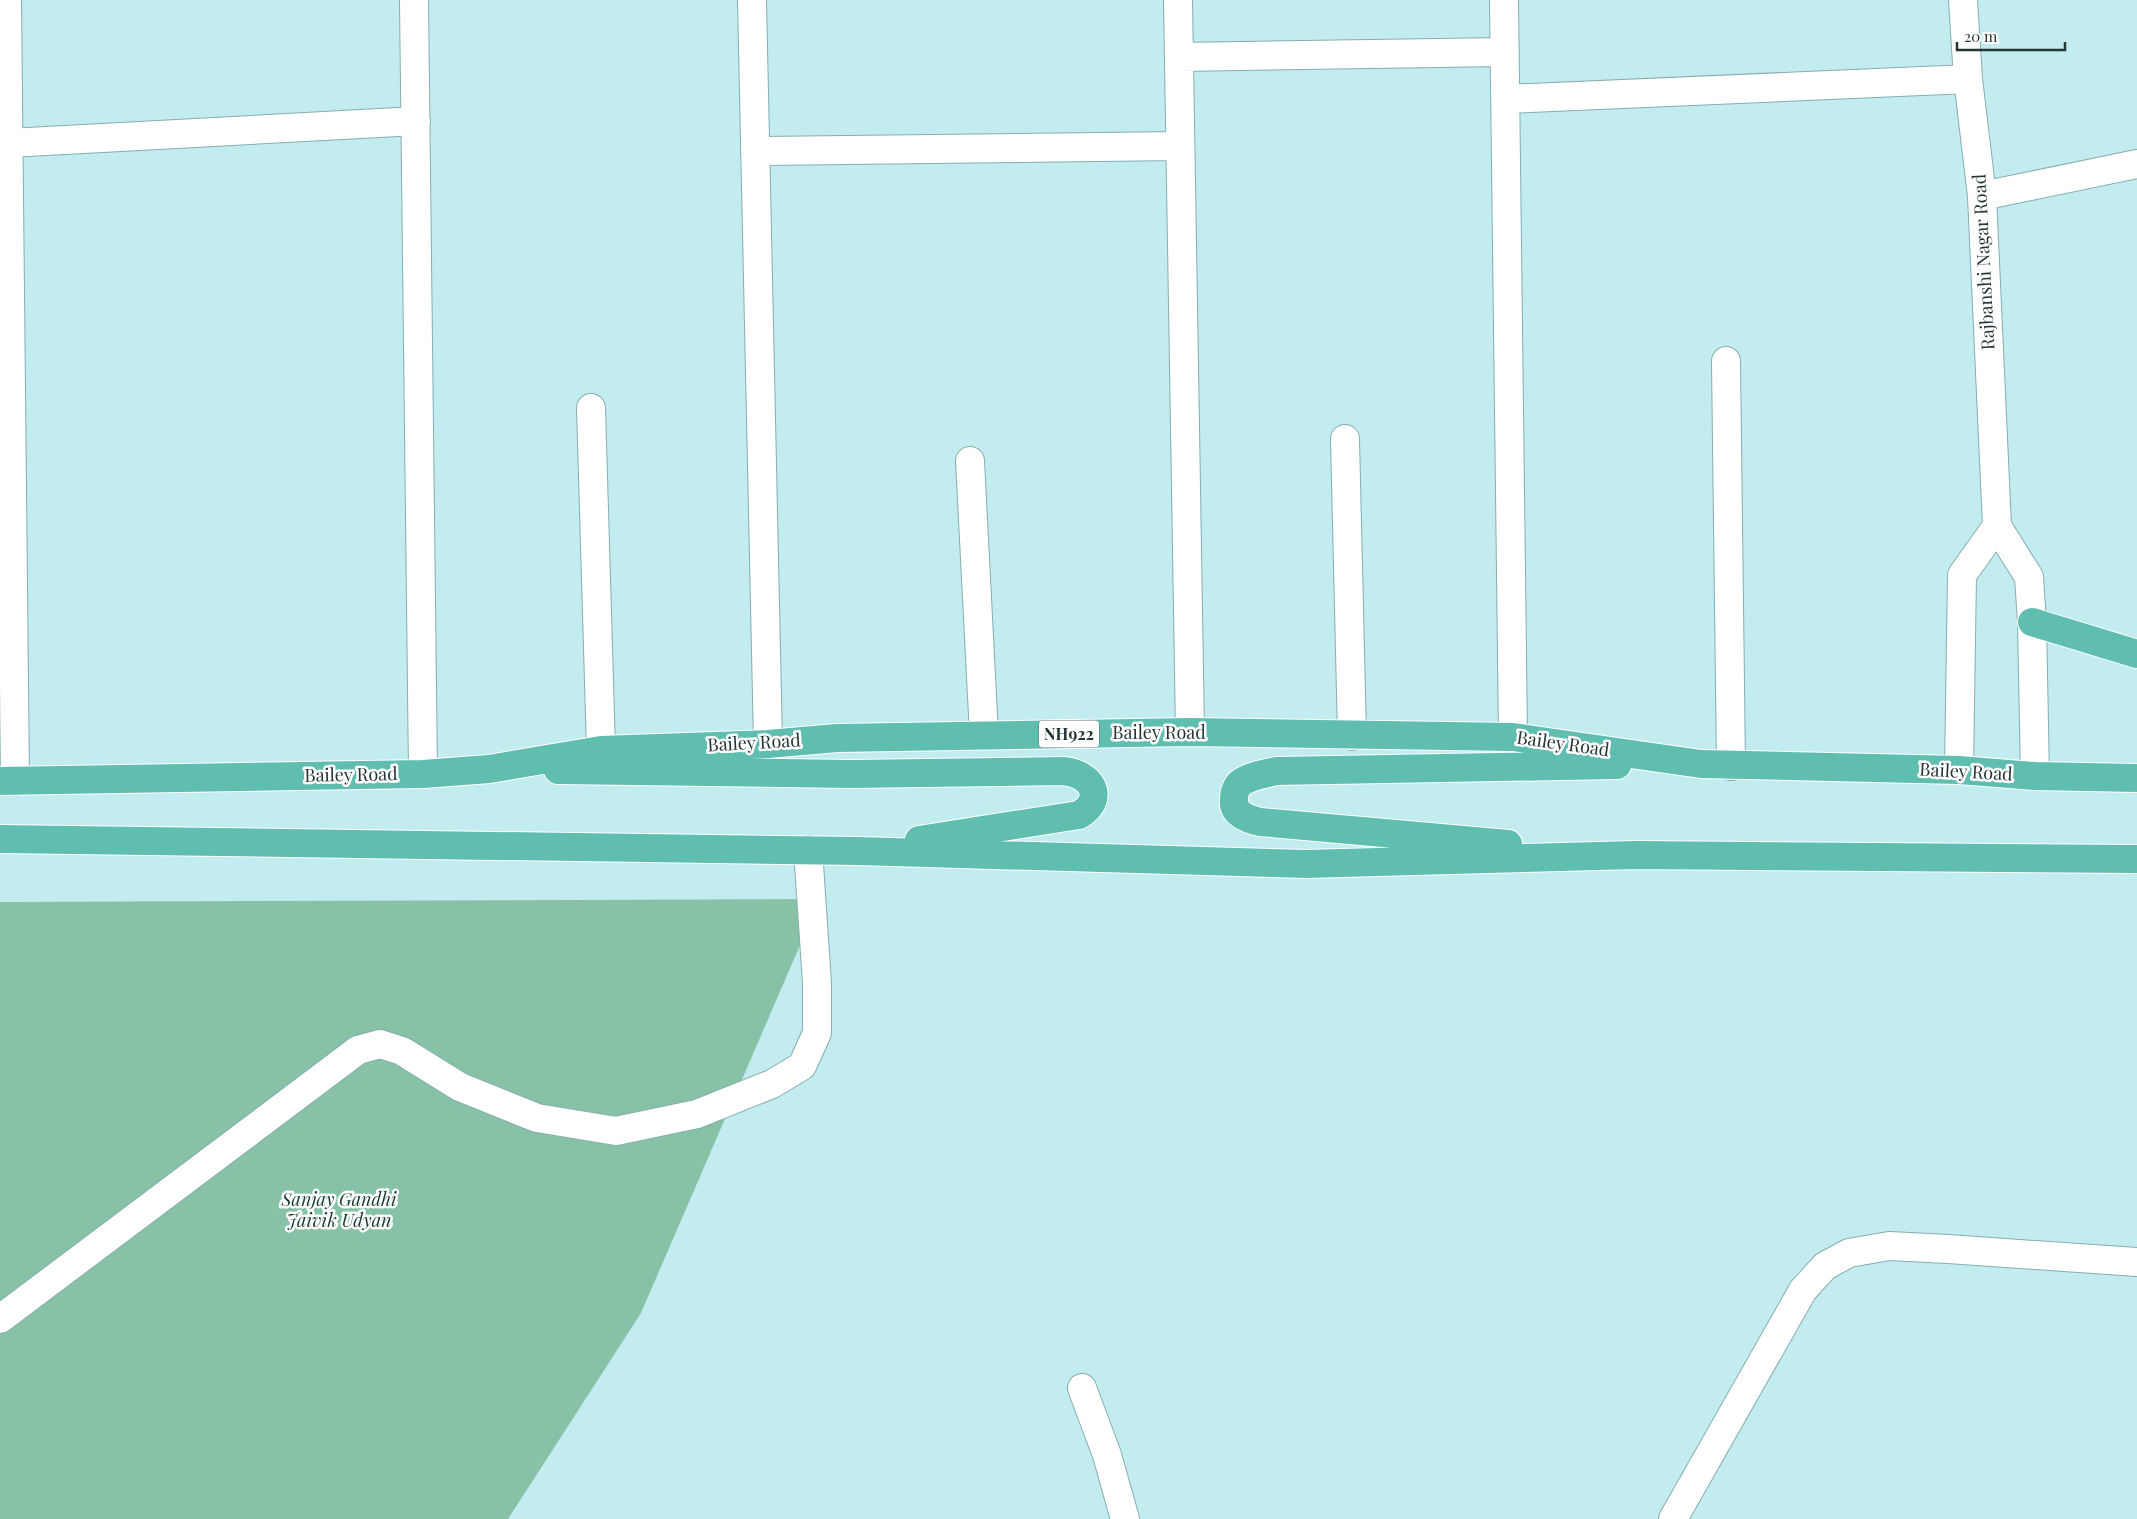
<svg xmlns="http://www.w3.org/2000/svg" width="2137" height="1519" font-family="'Playfair Display',serif">
  <style>
    .green { fill: #87c2a7 }
    .lines { fill: none; stroke-linecap: round; stroke-linejoin: round }
    .minor-casing { stroke: #86aeb1; stroke-width: 30 }
    .highway-casing { stroke: #fff; stroke-width: 30 }
    .minor { stroke: #fff; stroke-width: 28 }
    .highway { stroke: #5fbeb0; stroke-width: 28 }
    .labels { text-anchor: middle; stroke-width: 5; stroke-linejoin: round; paint-order: stroke }
    .shield { fill: #fff; stroke: #667272; stroke-width: 1 }
    .shield-label { font-size: 16px; font-weight: bold; fill: #243536 }
    .street-label { font-size: 18px; fill: #243536; stroke: #fff }
    .park-label { font-size: 18px; font-style: italic; fill: #153a2c; stroke: #fff }
  </style>
  <rect width="100%" height="100%" fill="#c2ecef"/>
  <path class="green" d="M 820,899 L 641,1313 L 508,1519 L 0,1519 L 0,902 Z"/>
  <g class="lines">
    <defs>
      <path id="minor" d="M 7,0 L 15,781
        M 414,0 L 423,774
        M 752,0 L 768,744
        M 1178,0 L 1190,732
        M 1504,0 L 1513,737
        M 1963,0 L 1968,79 L 1982,196 L 1997,526 L 2029,577 L 2032,622 L 2035,776
        M 1179,57 L 1505,52
        M 1506,99 L 1968,79
        M 9,143 L 416,121
        M 755,151 L 1180,146
        M 1982,196 L 2137,164
        M 1726,361 L 1731,766
        M 591,408 L 601,750
        M 1345,439 L 1352,736
        M 970,461 L 984,735
        M 1959,770 L 1962,575 L 1997,526
        M 0,1319 L 358,1050 L 380,1044 L 402,1051 L 460,1087 L 537,1118 L 616,1131 L 697,1114 L 772,1084 L 802,1066 L 817,1033 L 817,983 L 808,850
        M 1082,1388 L 1107,1455 L 1125,1519
        M 1673,1519 L 1803,1290 L 1825,1266 L 1849,1253 L 1889,1246 L 1948,1249 L 2137,1262"/>
      <path id="highway" d="M 2032,622 L 2137,654
        M 558,770 L 851,774 L 1063,771 C 1091,773 1107,798 1079,815 L 919,840
        M 0,781 L 423,774 L 489,769 L 601,750 L 768,744 L 837,738 L 1190,732 L 1513,737 L 1701,764 L 1959,770 L 2035,776 L 2137,778
        M 0,839 L 858,851 L 1305,864 L 1636,855 L 2137,859
        M 1508,844 L 1260,822 C 1248,819 1232,814 1234,799 C 1234,794 1236,788 1239,784 C 1248,776 1265,774 1276,771 L 1617,765"/>
    </defs>
    <use href="#minor" class="minor-casing"/>
    <use href="#highway" class="highway-casing"/>
    <use href="#minor" class="minor"/>
    <use href="#highway" class="highway"/>
  </g>
  <g class="labels">
    <rect class="shield" x="1039" y="720.5" width="60" height="27" rx="4"/>
    <g class="shield-label">
      <text x="1069" y="740">NH922</text>
    </g>
    <g class="street-label">
      <text transform="translate(1984 262) rotate(-93)" y="6">Rajbanshi Nagar Road</text>
      <text x="1159" y="739">Bailey Road</text>
      <text transform="translate(754 743) rotate(-3)" y="6">Bailey Road</text>
      <text transform="translate(1563 744) rotate(8)" y="6">Bailey Road</text>
      <text transform="translate(1966 772) rotate(3)" y="6">Bailey Road</text>
      <text transform="translate(351 775) rotate(-1)" y="6">Bailey Road</text>
    </g>
    <g class="park-label">
      <text x="339" y="1206">Sanjay Gandhi<tspan x="339" dy="21">Jaivik Udyan</tspan></text>
    </g>
  </g>
  <path d="M1957 42v8h108v-8" fill="none" stroke="#243536" stroke-width="2.5"/>
  <text x="1964" y="42" font-size="15" fill="#243536" stroke="#ffffff" stroke-width="4" paint-order="stroke">20 m</text>
</svg>
